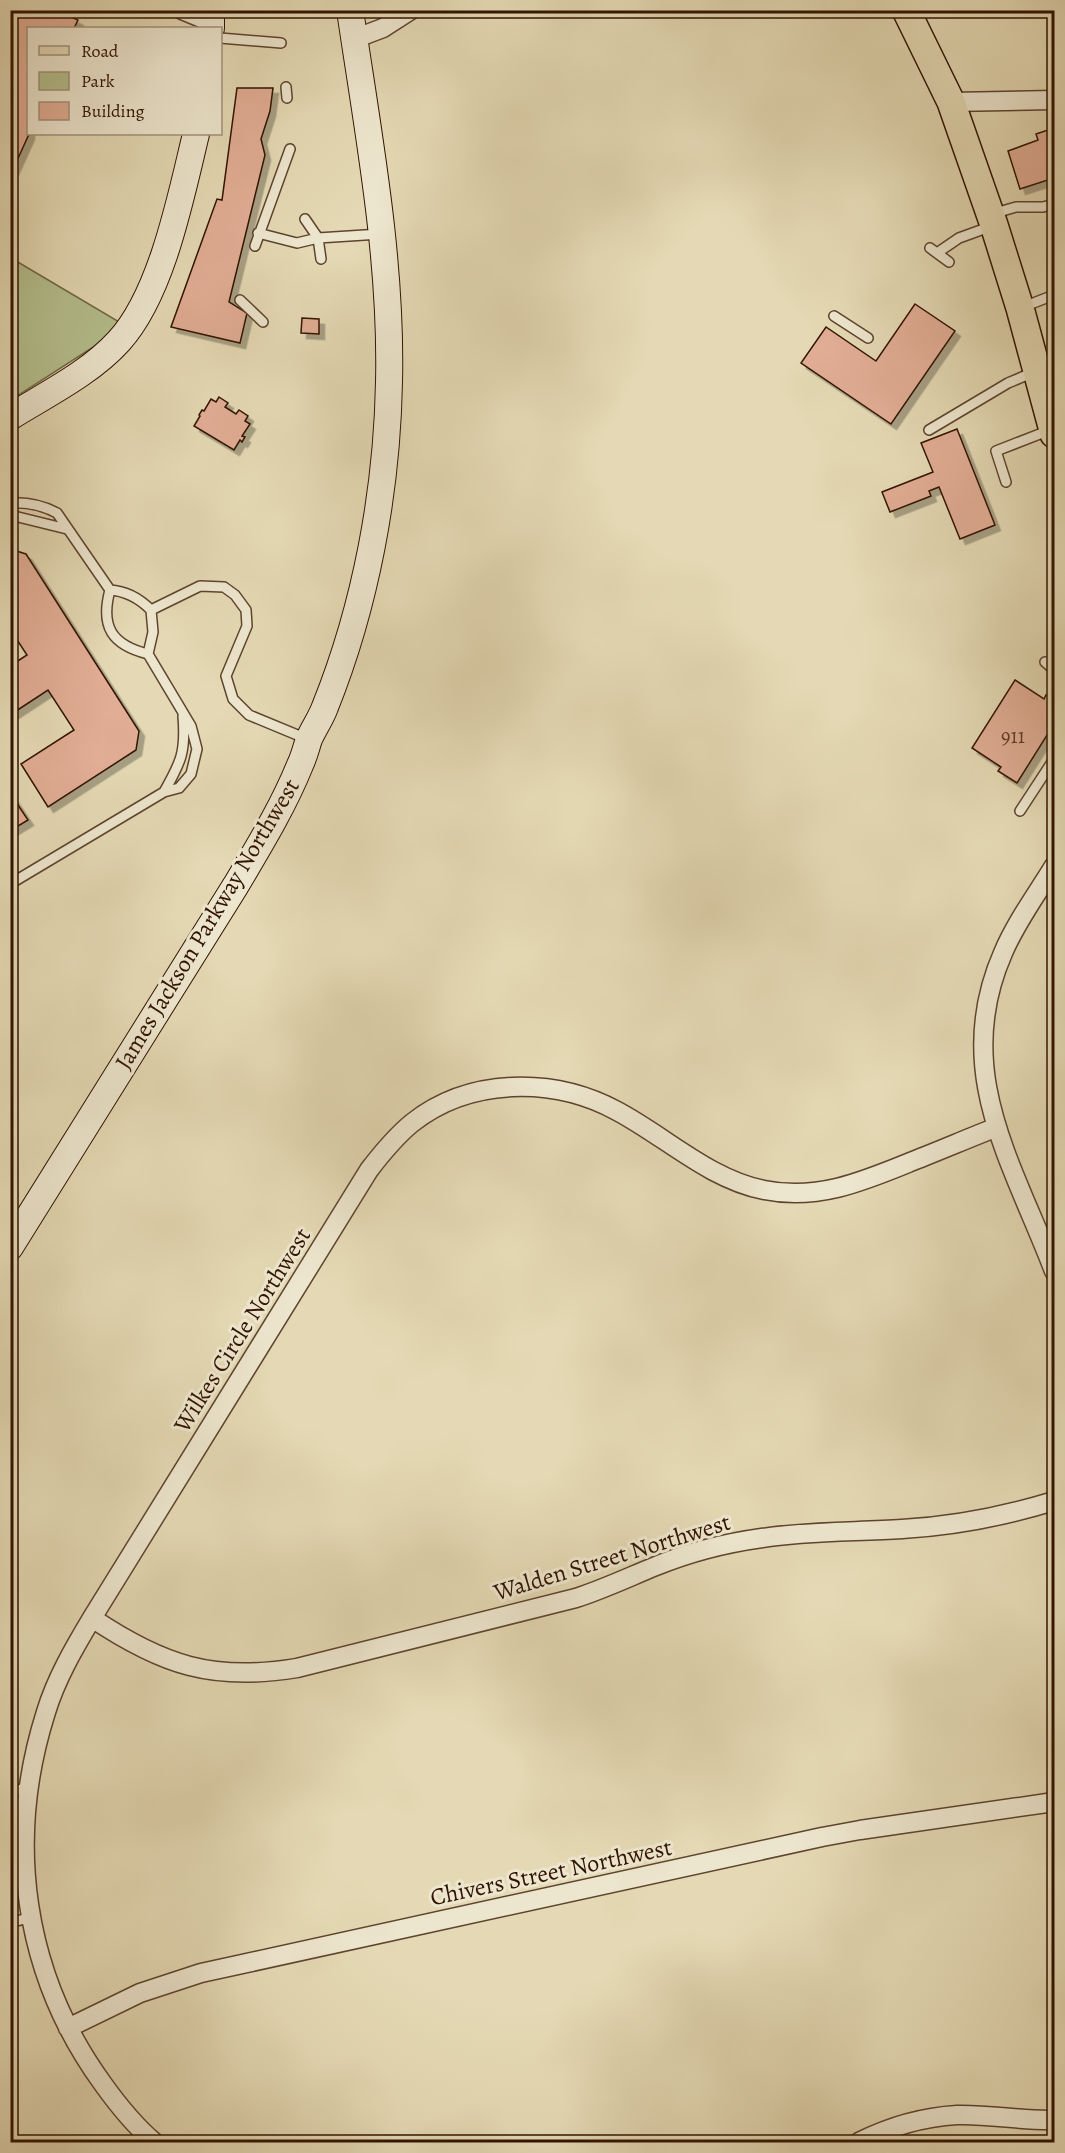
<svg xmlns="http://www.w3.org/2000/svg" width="1065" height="2153" font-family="Alegreya,serif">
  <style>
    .green { fill: #b4bf8d; stroke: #726947; stroke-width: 1.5 }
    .building { fill: #e1ad95; stroke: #311301; stroke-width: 1.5; filter: url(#shadow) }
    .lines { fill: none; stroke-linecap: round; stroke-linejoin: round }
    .lane-casing { stroke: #5e442e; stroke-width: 12 }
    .street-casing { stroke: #5e442e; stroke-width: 21 }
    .secondary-casing { stroke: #311301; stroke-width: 28 }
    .primary-casing { stroke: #311301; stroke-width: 30 }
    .lane { stroke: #ede6ce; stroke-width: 9 }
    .street { stroke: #ede6ce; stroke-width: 18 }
    .secondary { stroke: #ede6ce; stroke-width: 26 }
    .primary { stroke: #e4d9b4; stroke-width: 27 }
    .labels { text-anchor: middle; stroke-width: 6; stroke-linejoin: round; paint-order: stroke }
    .number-label { font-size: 21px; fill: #5d3a26 }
    .street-label { font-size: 24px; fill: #311301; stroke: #ede6ce }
  </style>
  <defs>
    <filter id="shadow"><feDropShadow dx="5.5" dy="5.5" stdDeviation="0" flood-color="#0004"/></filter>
  </defs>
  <rect width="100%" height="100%" fill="#e4d9b4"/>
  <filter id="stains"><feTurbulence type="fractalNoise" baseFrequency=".00333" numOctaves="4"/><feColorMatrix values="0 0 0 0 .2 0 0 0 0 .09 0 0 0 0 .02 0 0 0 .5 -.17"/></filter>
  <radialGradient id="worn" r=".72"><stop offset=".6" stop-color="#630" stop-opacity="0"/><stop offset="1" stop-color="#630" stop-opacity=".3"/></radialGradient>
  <path class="green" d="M 11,258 L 126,326 L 11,400 Z"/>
  <path class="building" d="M 20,10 L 56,10 L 78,20 L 74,28 L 28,28 L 29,134 L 11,174 L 10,33 Z
    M 237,88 L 273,88 L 270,111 L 261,139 L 265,155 L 229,302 L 247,313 L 240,343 L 171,327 L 217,199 L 222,200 Z
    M 1054,128 L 1054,178 L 1020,189 L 1008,151 L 1038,140 L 1036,134 Z
    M 915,304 L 955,331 L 891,424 L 801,363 L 826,327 L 876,361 Z
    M 302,318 L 319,319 L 319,334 L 301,333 Z
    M 219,397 L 228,403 L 225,407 L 236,414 L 239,410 L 248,416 L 245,421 L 250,424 L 242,436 L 245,437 L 242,442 L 240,440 L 234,450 L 194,426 L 200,416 L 199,415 L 202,410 L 204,411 L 211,399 L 216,402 Z
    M 957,429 L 995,525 L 960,539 L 939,487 L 929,491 L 931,496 L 890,512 L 882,492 L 933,472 L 921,443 Z
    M 10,549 L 26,554 L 139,731 L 136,750 L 48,807 L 21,764 L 74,730 L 48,690 L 10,715 L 10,666 L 27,655 L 10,629 Z
    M 1015,680 L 1044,699 L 1046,695 L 1054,701 L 1054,724 L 1017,783 L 998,771 L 1001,767 L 972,748 Z
    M 10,793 L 28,820 L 10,831 Z"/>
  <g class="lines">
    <defs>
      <path id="lane" d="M 220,38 L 281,43
        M 286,87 L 287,98
        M 992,214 L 1016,207 L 1043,207 L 1054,204
        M 305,219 L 318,238 L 321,259
        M 258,233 L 297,243 L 318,238 L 380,234
        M 255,246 L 290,149
        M 930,248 L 949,262
        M 937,253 L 959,238 L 992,226
        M 240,300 L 263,322
        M 1023,307 L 1054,295
        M 834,316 L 868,338
        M 929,430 L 1008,383 L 1034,372
        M 1006,482 L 996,451 L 1050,430
        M 10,503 C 28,502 42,505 57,513 L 110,590 C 126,591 140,599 151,610
        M 10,515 L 67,529
        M 110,590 C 100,627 112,645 148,654
        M 1045,662 L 1054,670
        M 164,792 C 181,762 186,752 183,716
        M 1020,811 L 1054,759
        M 10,884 L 164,792 L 179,788 L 191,774 L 197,749 L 191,726 L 148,654 L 153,632 L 151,610 L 200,586 L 224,587 L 235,595 L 246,610 L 247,626 L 226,676 L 233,699 L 249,715 L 307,739
        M 10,1792 L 29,1787
        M 10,1923 L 31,1917"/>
      <path id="street" d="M 182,10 L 211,22
        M 354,39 L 383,28 L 411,10
        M 951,102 L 1054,100
        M 1054,866 C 1037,894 1016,922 1003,953 C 951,1071 1013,1163 1054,1271
        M 92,1618 C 162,1665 213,1682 297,1668 L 576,1598 C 604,1589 629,1577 656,1566 C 690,1552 726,1543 762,1538 C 808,1531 856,1532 902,1529 C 954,1526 1005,1516 1054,1501
        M 68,2028 L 140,1993 L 201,1973 L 822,1837 L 860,1830 L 1054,1802
        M 154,2142 C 134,2125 118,2105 103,2084 C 23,1974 5,1841 46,1712 C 56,1679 74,1648 92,1618 L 369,1170 C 382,1153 395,1137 412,1123 C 470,1077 554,1077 617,1111 C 666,1137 709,1179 764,1190 C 818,1201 864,1181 913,1161 C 941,1150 969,1138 997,1127
        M 859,2142 C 889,2127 924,2117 957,2115 C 990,2114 1022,2121 1054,2120"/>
      <path id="secondary" d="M 211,28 L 211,10
        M 10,417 C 47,394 90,373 119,341 C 162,294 181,196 196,134
        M 10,1247 L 236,885 C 259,846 283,807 300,765 C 304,757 306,748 309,739 C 314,728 321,718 325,707 C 366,605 387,491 389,382 C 392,258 368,133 350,10"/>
      <path id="primary" d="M 906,10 L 951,102 L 994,225 L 1020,308 L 1054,434"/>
    </defs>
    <use href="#lane" class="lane-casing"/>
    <use href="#street" class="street-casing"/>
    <use href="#secondary" class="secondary-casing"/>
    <use href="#primary" class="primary-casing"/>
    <use href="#lane" class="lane"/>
    <use href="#street" class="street"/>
    <use href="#secondary" class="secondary"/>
    <use href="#primary" class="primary"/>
  </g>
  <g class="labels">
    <g class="number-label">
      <text x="1013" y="743">911</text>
    </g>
    <g class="street-label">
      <text transform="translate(207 924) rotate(-59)" y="8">James Jackson Parkway Northwest</text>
      <text transform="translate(242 1330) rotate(-58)" y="8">Wilkes Circle Northwest</text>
      <text transform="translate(612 1557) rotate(-17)" y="8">Walden Street Northwest</text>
      <text transform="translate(551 1872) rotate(-12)" y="8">Chivers Street Northwest</text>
    </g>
  </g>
  <rect width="1065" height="2153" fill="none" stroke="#e4d9b4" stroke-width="36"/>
  <rect x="12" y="12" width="1041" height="2129" fill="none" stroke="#311301" stroke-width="3"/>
  <rect x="18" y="18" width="1029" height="2117" fill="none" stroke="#311301" stroke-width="1.5"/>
  <rect x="27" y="27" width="195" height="108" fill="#ede6ce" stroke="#a2927c" stroke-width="1.5"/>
  <rect x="39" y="46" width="30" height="9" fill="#e4d9b4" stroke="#a2927c" stroke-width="1.5"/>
  <text x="81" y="57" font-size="18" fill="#311301">Road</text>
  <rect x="39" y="72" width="30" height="18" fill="#b4bf8d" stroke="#a2927c" stroke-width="1.5"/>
  <text x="81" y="87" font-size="18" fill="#311301">Park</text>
  <rect x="39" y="102" width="30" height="18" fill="#e1ad95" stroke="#a2927c" stroke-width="1.5"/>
  <text x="81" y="117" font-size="18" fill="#311301">Building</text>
  <rect width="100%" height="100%" filter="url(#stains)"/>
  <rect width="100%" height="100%" fill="url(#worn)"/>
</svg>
